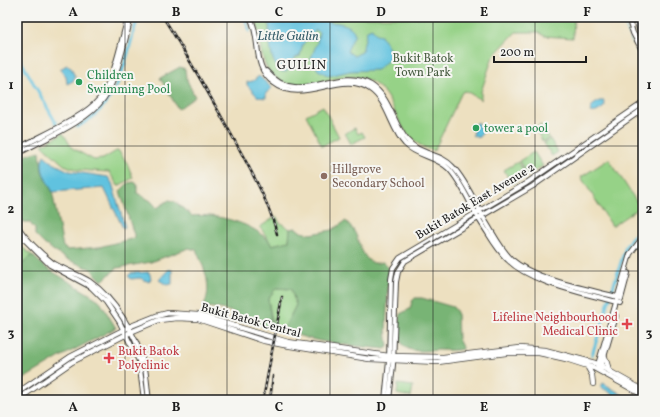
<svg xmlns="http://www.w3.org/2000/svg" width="660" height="417" font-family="Vollkorn,serif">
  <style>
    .green { fill: #96d287; stroke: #597752 }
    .forest { fill: #78b474; stroke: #4a6848 }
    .water { fill: #61c2df; stroke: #3e6f7e }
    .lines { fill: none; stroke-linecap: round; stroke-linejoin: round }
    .stream { stroke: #61c2df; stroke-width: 1 }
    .canal { stroke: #61c2df; stroke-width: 3 }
    .secondary-casing { stroke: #3b3935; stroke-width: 6 }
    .primary-casing { stroke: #3b3935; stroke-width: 6 }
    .secondary { stroke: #fff; stroke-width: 4 }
    .primary { stroke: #fff; stroke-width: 4.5 }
    .rail-casing { stroke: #1c1c1c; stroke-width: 2.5 }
    .rail { stroke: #f6f6f2; stroke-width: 1; stroke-dasharray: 3; stroke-linecap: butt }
    .grid { fill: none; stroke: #1c1c1c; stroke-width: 1; stroke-opacity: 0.55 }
    .leisure-dot { fill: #2e9e5b; stroke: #f6f6f2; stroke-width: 1.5 }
    .education-dot { fill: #8d6e63; stroke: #f6f6f2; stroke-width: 1.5 }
    .health-dot { fill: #e0444e; stroke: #f6f6f2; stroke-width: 1.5 }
    .labels { text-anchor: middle; stroke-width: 4; stroke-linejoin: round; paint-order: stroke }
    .park-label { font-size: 12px; fill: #475c41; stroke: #f6f6f2 }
    .leisure-label { font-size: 12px; fill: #27864d; stroke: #f6f6f2; text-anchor: start }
    .education-label { font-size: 12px; fill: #785e54; stroke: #f6f6f2; text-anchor: start }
    .street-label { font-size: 12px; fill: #1c1c1c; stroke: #f6f6f2 }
    .health-label { font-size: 12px; fill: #be3a42; stroke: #f6f6f2; text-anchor: end }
    .water-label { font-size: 13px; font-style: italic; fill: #385e6a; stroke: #f6f6f2 }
    .neighbourhood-label { font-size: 13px; letter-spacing: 1px; fill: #1c1c1c; stroke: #f6f6f2 }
    .neatline { fill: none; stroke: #1c1c1c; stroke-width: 1.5 }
    .grid-label { font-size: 13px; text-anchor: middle; font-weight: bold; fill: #1c1c1c }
  </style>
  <rect width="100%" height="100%" fill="#f6f6f2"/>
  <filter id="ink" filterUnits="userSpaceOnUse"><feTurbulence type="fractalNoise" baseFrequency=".025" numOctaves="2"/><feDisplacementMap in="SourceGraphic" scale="8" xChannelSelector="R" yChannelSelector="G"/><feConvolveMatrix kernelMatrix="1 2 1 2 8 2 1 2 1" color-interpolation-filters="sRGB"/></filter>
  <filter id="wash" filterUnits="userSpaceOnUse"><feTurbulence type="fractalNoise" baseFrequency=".012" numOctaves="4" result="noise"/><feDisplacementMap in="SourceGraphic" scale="16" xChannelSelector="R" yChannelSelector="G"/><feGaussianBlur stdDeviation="0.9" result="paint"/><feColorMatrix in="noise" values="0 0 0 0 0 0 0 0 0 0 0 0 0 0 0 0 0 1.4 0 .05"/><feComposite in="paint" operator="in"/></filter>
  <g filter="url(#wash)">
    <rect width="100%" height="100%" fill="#ede0c0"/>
    <path class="green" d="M 255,17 L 574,17 L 573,38 L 544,36 L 539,32 L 516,32 L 493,56 L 481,92 L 481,100 L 466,91 L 462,92 L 434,151 C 390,138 401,95 368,80 C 338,67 302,100 274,76 C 257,62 262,37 255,17 Z
      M 323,106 L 339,137 L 322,146 L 306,115 Z
      M 541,125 L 549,138 L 543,142 L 535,128 Z
      M 355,128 L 358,134 L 362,132 L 365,137 L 351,144 L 345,133 Z
      M 63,133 L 72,148 L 94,160 L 103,159 L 118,150 L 127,163 L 133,178 L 118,186 L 109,172 L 78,170 L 64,165 L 42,145 Z
      M 550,139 L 558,152 L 552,156 L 544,143 Z
      M 534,152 L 543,166 L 528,175 L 519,161 Z
      M 609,159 L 640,207 L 612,226 L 581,177 Z
      M 518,162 L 527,176 L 512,184 L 504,170 Z
      M 277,217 L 279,222 L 290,229 L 289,241 L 272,245 L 260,227 L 272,219 Z
      M 19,245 L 32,255 L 17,269 L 17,246 Z
      M 276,288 L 291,289 L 296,305 L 284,329 L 273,327 L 268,299 Z
      M 398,384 L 413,386 L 411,397 L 397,394 Z"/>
    <path class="forest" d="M 180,67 L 185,69 L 186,78 L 195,97 L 178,109 L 160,78 Z
      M 40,151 L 42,171 L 52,191 L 63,247 L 68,250 L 99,247 L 135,238 L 120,191 L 128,183 L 134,182 L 137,184 L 137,193 L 151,201 L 157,208 L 169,200 L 174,201 L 192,216 C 216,213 258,224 272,245 L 289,241 L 290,229 L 296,228 L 301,232 L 311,234 L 332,230 L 346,221 C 349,224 352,228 354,231 C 361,243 363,269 383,262 L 389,268 L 386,330 L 388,347 L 385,349 C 358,346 307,343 284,329 L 296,305 L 291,289 L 276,288 L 268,299 L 272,328 C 263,328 245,317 234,313 C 226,309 215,308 206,307 L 204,305 C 213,287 204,267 196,250 L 189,248 L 151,262 L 117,268 L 102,281 L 91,269 L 66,259 L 44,244 L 35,235 L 35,229 L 29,222 L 23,222 L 17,210 L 17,161 L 29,154 Z
      M 32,255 L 45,267 L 99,300 L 116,328 L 62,356 L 25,378 L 17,378 L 17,269 Z
      M 415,298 L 422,298 L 453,307 L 457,312 L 458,339 L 463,349 C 456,351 446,350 438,350 C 404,353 396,350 400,314 L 410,309 L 412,301 Z"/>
    <path class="water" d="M 275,17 L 329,17 L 329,22 C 337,23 352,23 355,34 L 347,51 L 354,56 L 362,52 L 367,30 L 372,28 L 376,34 L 381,35 L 392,54 L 388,60 L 377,70 L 350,71 L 329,76 L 318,70 L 311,58 L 317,43 L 319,32 L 316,30 L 303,44 L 300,56 C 292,58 291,65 287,71 L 283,72 C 268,64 270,38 269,23 Z
      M 67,65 L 71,67 L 75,77 L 73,81 L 67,84 L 66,76 L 60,69 Z
      M 259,76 L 272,88 L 266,93 L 266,98 L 258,97 L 247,85 L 247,82 L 253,81 Z
      M 599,101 L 604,101 L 605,106 C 600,110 596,114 590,112 L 592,106 Z
      M 478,122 L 479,127 L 484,131 L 478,138 L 472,135 L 474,133 L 472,129 L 473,125 Z
      M 44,155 L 53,163 L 69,171 L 108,177 L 112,183 L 125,227 L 123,228 L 104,188 L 53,192 C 46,180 38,168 44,155 Z
      M 169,269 L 172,270 L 172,284 L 167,285 L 159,280 Z
      M 149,272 L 151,278 L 149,282 L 140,278 L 131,279 L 128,276 L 131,273 Z
      M 603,383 L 631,400 L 622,400 L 601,387 Z"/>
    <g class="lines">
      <path class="stream" d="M 624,17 L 625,22
        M 625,26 L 632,43
        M 636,50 L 643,61"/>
      <path class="canal" d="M 245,17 L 249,31
        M 17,54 L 56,123
        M 77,127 C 122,103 124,62 138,17
        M 592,355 L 626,246 L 631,238 L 643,227"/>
    </g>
  </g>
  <g filter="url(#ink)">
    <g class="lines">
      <defs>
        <path id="secondary" d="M 250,17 C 262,39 251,66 274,83 C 303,106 341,69 370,89 C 388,101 391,129 405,144 C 418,157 437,156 449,169 C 463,184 471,207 482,224 C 490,236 497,250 508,260 C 532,284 587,293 620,303
          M 628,17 L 633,33 L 643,52
          M 635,17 L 643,40
          M 266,71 C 299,110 337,64 371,85 C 390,97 393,124 407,140 C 419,155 441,153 453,167 C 468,183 477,208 489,227 C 495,237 502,250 511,259 C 536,281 589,289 621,298
          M 17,149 C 40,136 84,118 100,98 C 115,78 121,41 128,17
          M 17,154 C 43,139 86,123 104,98 C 117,80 125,40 131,17
          M 17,226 C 26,239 40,253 53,263 C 64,270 78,274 89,281 C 115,299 135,333 144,364 C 147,375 147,388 149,400
          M 17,232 L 50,265 L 91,287 L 106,302 L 119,321 L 139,361 L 144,400
          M 621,299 L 628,273
          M 597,368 L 630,254 L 643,237
          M 600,371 L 616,316
          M 385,400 L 389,361 L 391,279 L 393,268 L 400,258 L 525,184 L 643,103
          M 389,400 L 393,365 L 396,282 L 398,272 L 405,261 L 533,186 L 643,109"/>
        <path id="primary" d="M 605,357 L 609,370
          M 587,366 L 592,375 L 593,384
          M 17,393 L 70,357 L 131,326 L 156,316 L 168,313 L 198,315 L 288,342 L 389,356 L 443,357 L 520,348 L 545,350 L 595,363 L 643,390
          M 17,400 L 72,362 L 133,331 L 159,320 L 177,318 L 198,319 L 264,341 L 284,345 L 369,359 L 438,362 L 506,353 L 539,353 L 566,359 L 594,368 L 643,395"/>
      </defs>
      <use href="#secondary" class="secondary-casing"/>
      <use href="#primary" class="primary-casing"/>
      <use href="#secondary" class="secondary"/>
      <use href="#primary" class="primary"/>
      <defs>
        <path id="rail" d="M 163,17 C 189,58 213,101 236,143 C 252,173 269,202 277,234
          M 263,400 L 282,297
          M 270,400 L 273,376"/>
      </defs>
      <use href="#rail" class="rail-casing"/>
      <use href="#rail" class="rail"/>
    </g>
  </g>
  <path class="grid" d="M 125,17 L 125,400M 227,17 L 227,400M 330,17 L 330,400M 433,17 L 433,400M 535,17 L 535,400M 17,146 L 643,146M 17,271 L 643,271"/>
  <g class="leisure-dot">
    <circle cx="79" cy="82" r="4"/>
    <circle cx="476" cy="128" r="4"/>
  </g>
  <circle class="education-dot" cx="324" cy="176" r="4"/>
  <g class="health-dot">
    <path d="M625 318h4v4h4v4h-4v4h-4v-4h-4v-4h4z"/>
    <path d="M107 352h4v4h4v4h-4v4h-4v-4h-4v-4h4z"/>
  </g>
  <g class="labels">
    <g class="park-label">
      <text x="423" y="62">Bukit Batok<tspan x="423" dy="14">Town Park</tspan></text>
    </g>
    <g class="leisure-label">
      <text x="87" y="79">Children<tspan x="87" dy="14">Swimming Pool</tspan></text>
      <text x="484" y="132">tower a pool</text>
    </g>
    <g class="education-label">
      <text x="332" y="173">Hillgrove<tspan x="332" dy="14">Secondary School</tspan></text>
    </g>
    <g class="street-label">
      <text transform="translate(475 201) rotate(-31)" y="4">Bukit Batok East Avenue 2</text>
      <text transform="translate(251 320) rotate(15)" y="4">Bukit Batok Central</text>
    </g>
    <g class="health-label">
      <text x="618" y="321">Lifeline Neighbourhood<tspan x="618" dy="14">Medical Clinic</tspan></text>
      <text x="118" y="355" text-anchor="start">Bukit Batok<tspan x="118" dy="14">Polyclinic</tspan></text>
    </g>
    <g class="water-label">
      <text x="288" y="40">Little Guilin</text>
    </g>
    <g class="neighbourhood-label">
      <text x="302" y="69">GUILIN</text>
    </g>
  </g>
  <rect width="660" height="417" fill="none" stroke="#f6f6f2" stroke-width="44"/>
  <path d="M494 56v6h92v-6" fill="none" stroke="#1c1c1c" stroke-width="2"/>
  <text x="500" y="56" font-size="12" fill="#1c1c1c" stroke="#f6f6f2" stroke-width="3" paint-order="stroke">200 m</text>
  <rect x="22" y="22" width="616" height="373" class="neatline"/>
  <g class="grid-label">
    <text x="73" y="16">A</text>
    <text x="176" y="16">B</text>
    <text x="279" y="16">C</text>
    <text x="381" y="16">D</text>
    <text x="484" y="16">E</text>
    <text x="587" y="16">F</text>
    <text x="11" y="89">1</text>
    <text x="649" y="89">1</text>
    <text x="11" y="213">2</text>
    <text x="649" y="213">2</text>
    <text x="11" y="337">3</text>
    <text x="649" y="337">3</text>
    <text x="73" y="411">A</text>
    <text x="176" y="411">B</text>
    <text x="279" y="411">C</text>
    <text x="381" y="411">D</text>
    <text x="484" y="411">E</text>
    <text x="587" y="411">F</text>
  </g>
</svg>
